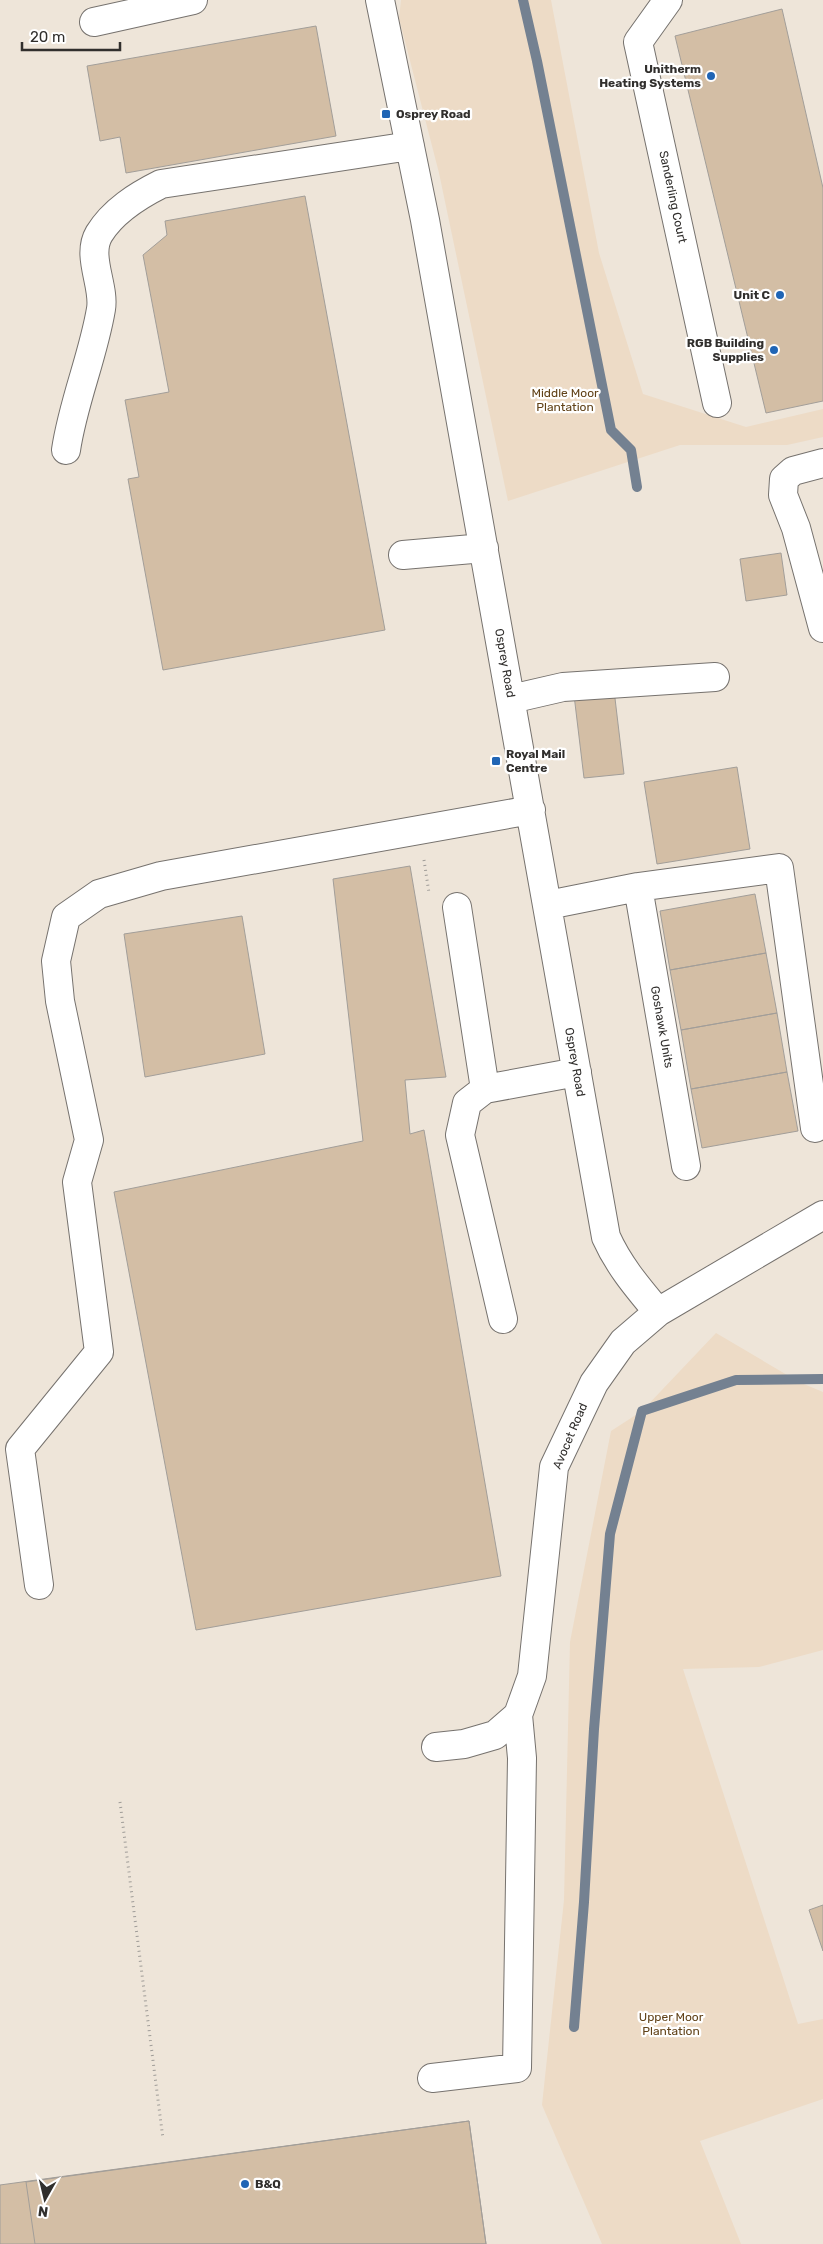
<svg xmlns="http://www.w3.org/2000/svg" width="823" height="2244" font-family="Rubik,sans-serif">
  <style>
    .built { fill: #eee5d9 }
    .green { fill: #eddbc6 }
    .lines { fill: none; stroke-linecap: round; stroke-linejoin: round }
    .stream { stroke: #748191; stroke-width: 10 }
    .building { fill: #d3bea5; stroke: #a29e99 }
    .minor-casing { stroke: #76726e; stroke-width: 30 }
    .path { stroke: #9f9c98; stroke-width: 3; stroke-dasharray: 1 4; stroke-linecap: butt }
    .minor { stroke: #fff; stroke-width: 28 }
    .poi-dot { fill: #2065b5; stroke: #fff; stroke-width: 2 }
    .labels { text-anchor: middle; stroke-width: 4.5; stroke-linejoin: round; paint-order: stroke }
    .poi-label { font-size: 12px; font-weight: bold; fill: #312f2d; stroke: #fff; text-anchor: end }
    .street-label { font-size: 12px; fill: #312f2d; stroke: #fff }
    .park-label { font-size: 12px; fill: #614218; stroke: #fff }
  </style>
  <rect width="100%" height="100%" fill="#f5f1ec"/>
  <path class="built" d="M 0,0 L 823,0 L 823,2244 L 0,2244 Z"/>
  <path class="green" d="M 401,0 L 551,0 L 599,253 L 643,394 L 746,427 L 823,409 L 823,437 L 787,445 L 680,445 L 508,501 L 439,173 L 399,18 Z
    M 716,1333 L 799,1382 L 823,1392 L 823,1650 L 759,1667 L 683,1669 L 798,2024 L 823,2019 L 823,2099 L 700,2141 L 741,2244 L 602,2244 L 542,2105 L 564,1900 L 570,1642 L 611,1431 L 642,1411 Z"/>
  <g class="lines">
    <path class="stream" d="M 523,0 L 537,61 L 611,430 L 631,450 L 637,487
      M 574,2027 L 584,1902 L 594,1729 L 610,1534 L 642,1411 L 736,1380 L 823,1379"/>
  </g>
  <path class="building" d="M 782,9 L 823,188 L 823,401 L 766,413 L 675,36 Z
    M 316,26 L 336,136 L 126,173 L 120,137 L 100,141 L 87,66 Z
    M 305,196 L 385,630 L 163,670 L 128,479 L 139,477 L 125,400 L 169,392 L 143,255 L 167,235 L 165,221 Z
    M 781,553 L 787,595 L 746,601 L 740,559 Z
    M 614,690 L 624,774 L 584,778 L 574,695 Z
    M 737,767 L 750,849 L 657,864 L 644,782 Z
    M 410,866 L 446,1077 L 405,1080 L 410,1134 L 424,1130 L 501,1576 L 196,1630 L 114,1192 L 363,1141 L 333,879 Z
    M 755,894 L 766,953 L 670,970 L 660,911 Z
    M 242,916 L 265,1054 L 145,1077 L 124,934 Z
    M 766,953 L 777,1013 L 681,1030 L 670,970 Z
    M 777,1013 L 787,1072 L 691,1089 L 681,1030 Z
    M 787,1072 L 798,1131 L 702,1148 L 691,1089 Z
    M 823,1905 L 823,1951 L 809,1910 Z
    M 469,2121 L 486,2244 L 0,2244 L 0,2185 Z
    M 469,2121 L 486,2244 L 35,2244 L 26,2182 Z"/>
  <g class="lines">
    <defs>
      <path id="minor" d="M 380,0 L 425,220 L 606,1237 C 619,1266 638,1288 658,1312
        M 668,0 L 638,42 L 717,403
        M 94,22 L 193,0
        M 66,450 C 73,402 93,357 101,309 C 105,286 86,256 99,234 C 113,211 137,196 161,184 L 410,146
        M 823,463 L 793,471 L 784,479 L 783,495 L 796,528 L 823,628
        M 403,555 L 484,548
        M 511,699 L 563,687 L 715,677
        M 638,887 L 686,1166
        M 548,905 L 638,887 L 779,868 L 815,1128
        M 457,907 L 485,1089
        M 503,1319 L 460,1135 L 467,1103 L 485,1089 L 577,1072
        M 39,1585 L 20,1449 L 99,1352 L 77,1182 L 89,1140 L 60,1001 L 56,961 L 66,917 L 99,894 L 161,876 L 531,810
        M 436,1747 L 464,1744 L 495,1735 L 518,1715 L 532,1676 L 554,1467 L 594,1383 L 623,1342 L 658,1312 L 823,1215
        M 432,2078 L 517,2068 L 522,1758 L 518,1715"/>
    </defs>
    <use href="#minor" class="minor-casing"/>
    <path class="path" d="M 424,860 L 429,893
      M 120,1802 L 163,2139"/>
    <use href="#minor" class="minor"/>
  </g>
  <g class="poi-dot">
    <circle cx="711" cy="76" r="5"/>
    <rect x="381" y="109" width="10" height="10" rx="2.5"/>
    <circle cx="780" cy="295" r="5"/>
    <circle cx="774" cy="350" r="5"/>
    <rect x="491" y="756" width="10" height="10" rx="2.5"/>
    <circle cx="245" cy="2184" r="5"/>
  </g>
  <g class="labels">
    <g class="poi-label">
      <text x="701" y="73">Unitherm<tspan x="701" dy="14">Heating Systems</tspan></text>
      <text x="396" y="118" text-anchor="start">Osprey Road</text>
      <text x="770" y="299">Unit C</text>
      <text x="764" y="347">RGB Building<tspan x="764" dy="14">Supplies</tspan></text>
      <text x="506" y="758" text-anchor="start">Royal Mail<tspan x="506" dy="14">Centre</tspan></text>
      <text x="255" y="2188" text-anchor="start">B&amp;Q</text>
    </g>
    <g class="street-label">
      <text transform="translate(673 197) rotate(78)" y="4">Sanderling Court</text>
      <text transform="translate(505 663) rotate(80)" y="4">Osprey Road</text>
      <text transform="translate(662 1027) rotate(80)" y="4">Goshawk Units</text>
      <text transform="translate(575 1062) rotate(80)" y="4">Osprey Road</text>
      <text transform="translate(570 1436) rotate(-67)" y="4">Avocet Road</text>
    </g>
    <g class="park-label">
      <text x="565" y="397">Middle Moor<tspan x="565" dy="14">Plantation</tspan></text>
      <text x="671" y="2021">Upper Moor<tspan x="671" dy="14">Plantation</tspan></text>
    </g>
  </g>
  <g transform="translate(45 2199) rotate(188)" stroke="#ffffff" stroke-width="4" paint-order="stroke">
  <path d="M0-4L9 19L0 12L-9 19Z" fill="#312f2d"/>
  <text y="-8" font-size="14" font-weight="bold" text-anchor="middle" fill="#312f2d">N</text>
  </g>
  <path d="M22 42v8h98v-8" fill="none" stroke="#312f2d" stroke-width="2.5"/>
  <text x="30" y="42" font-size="15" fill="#312f2d" stroke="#ffffff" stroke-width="4" paint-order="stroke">20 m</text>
</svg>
